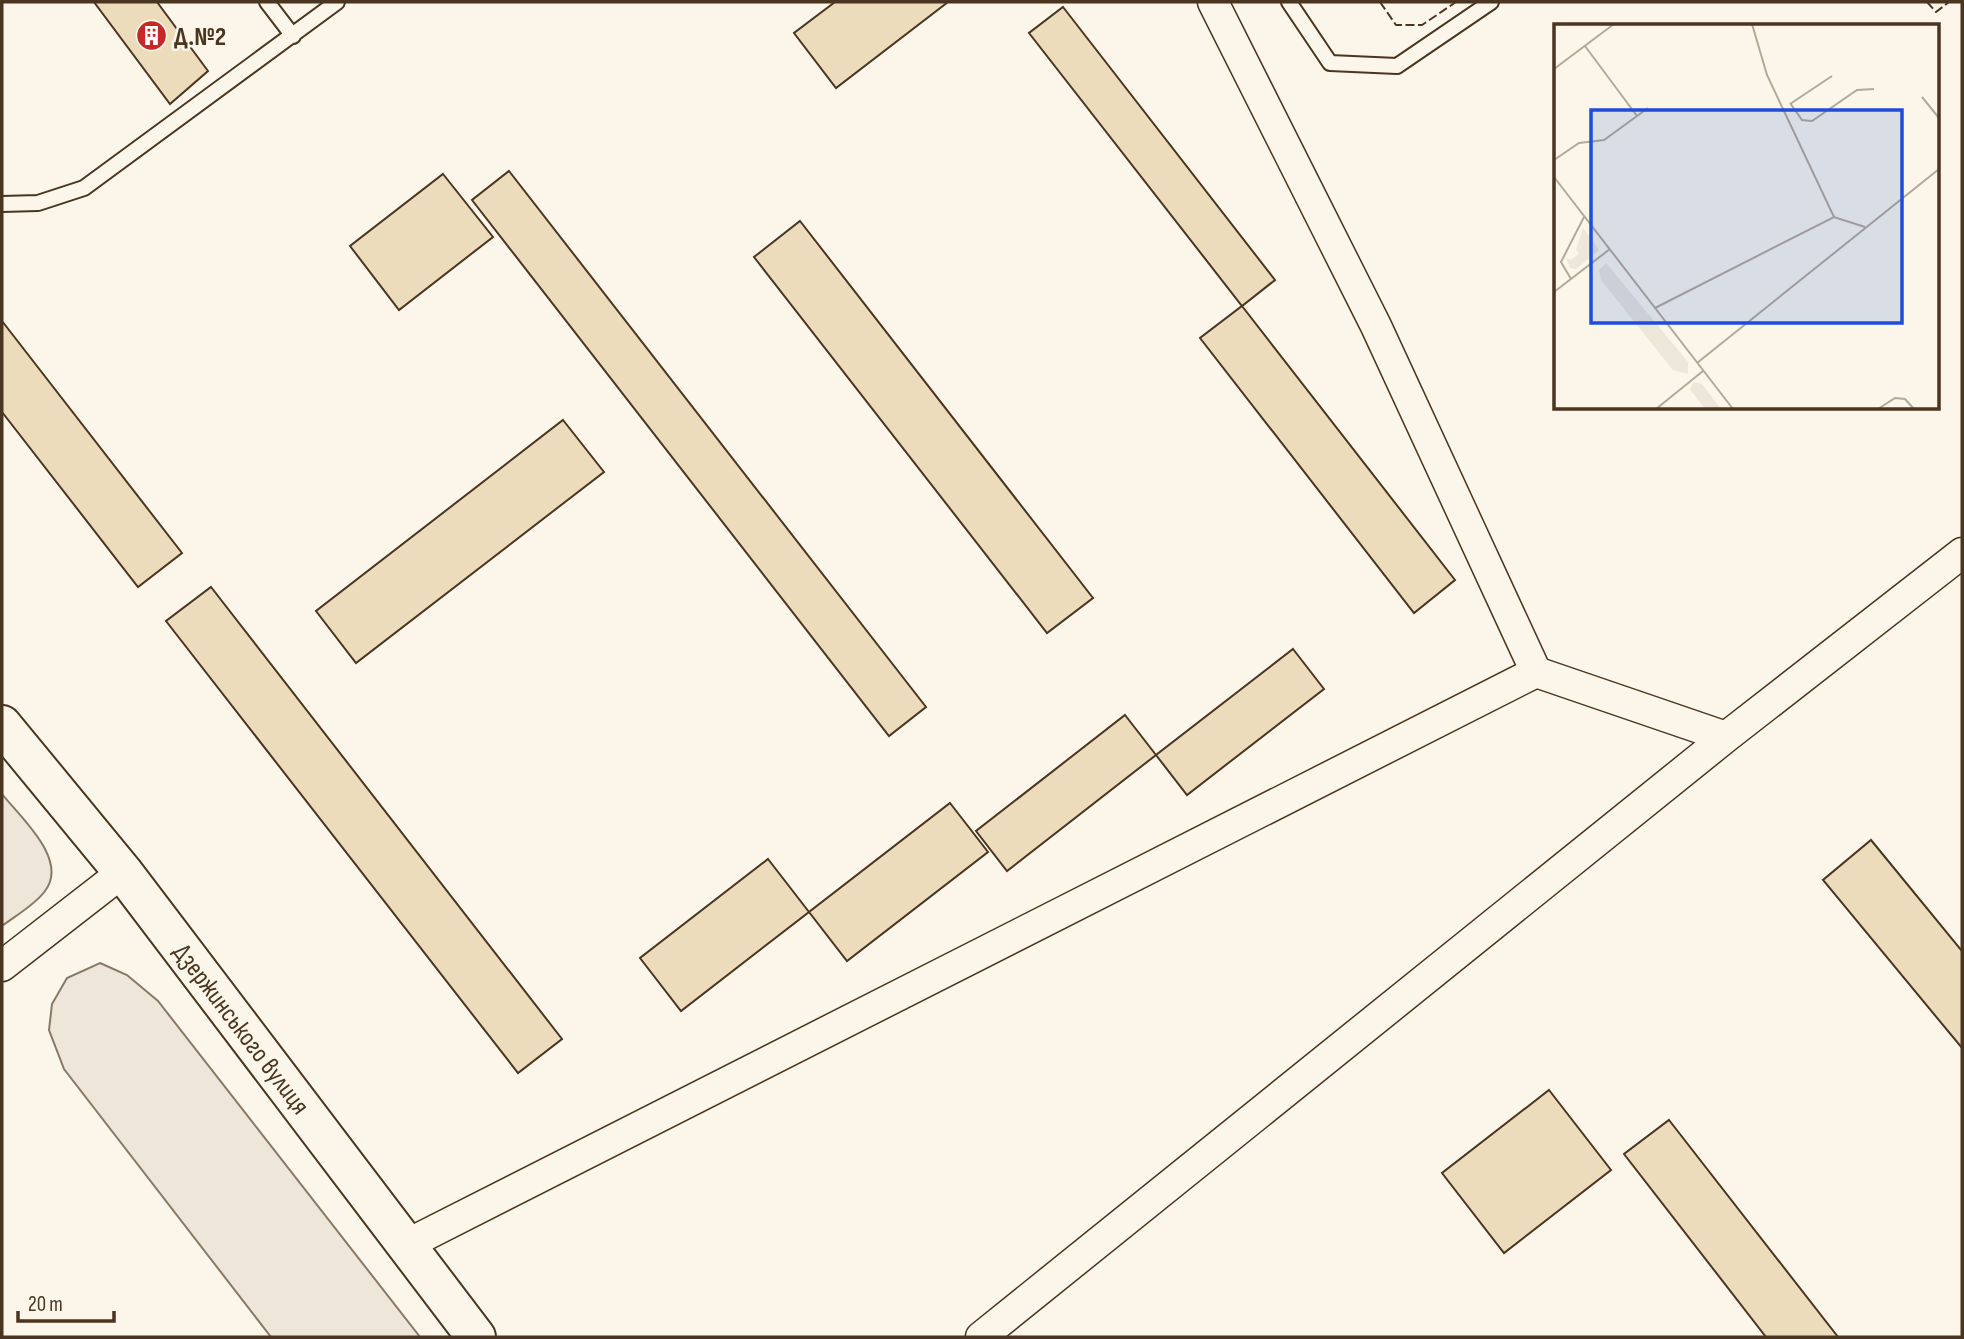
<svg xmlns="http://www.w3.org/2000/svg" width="1964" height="1339" font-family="'Sofia Sans Condensed',sans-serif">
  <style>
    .green { fill: #ede6d9; stroke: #887966; stroke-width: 2 }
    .building { fill: #ecdcbc; stroke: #4a3520; stroke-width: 2 }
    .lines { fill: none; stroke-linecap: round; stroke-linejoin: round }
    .lane-casing { stroke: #4a3520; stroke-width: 18 }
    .street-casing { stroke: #4a3520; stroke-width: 33 }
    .secondary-casing { stroke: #4a3520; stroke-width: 42 }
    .lane { stroke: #fbf6e9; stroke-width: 14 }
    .street { stroke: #fbf6e9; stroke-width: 30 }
    .secondary { stroke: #fbf6e9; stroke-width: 38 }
    .fence { stroke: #4a3520; stroke-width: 2; stroke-dasharray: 9 3.5; stroke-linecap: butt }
    .labels { text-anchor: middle; stroke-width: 5; stroke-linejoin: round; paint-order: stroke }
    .poi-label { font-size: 26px; font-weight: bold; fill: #4a3520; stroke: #fbf6e9; text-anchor: start }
    .street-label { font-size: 26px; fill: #4a3520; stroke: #fbf6e9 }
    .inset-road { fill: none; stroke: #b4a999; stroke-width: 2 }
    .view { fill: #1d4ed8; fill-opacity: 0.15; stroke: #1d4ed8; stroke-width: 3.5 }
    .inset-edge { fill: none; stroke: #4a3520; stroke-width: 3.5 }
  </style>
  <rect width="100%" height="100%" fill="#fbf6e9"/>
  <path class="green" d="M 2,794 C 21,818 69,860 45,891 C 35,905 15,916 2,926 Z
    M 100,963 L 127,975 L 158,1001 L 420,1337 L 271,1337 L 64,1069 L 49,1030 L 52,1004 L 67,978 Z"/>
  <path class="building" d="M 94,2 L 157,2 L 208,71 L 170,104 Z
    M 835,2 L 948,2 L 836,88 L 794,33 Z
    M 1063,7 L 1275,280 L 1242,306 L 1029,33 Z
    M 509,171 L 926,707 L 889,736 L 472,200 Z
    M 443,174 L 493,237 L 399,310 L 350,246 Z
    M 800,221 L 1093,598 L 1047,633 L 754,257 Z
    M 1242,306 L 1455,580 L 1414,613 L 1200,338 Z
    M 2,321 L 182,553 L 138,587 L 2,412 Z
    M 563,420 L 604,472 L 356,663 L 316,611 Z
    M 211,587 L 562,1039 L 518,1073 L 166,621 Z
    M 1293,649 L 1324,689 L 1187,795 L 1156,755 Z
    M 1125,715 L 1156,755 L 1007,871 L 976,831 Z
    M 950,803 L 988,852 L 847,961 L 809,912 Z
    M 1871,840 L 1962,951 L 1962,1048 L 1823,880 Z
    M 768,859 L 809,912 L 681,1011 L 640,958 Z
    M 1549,1090 L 1611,1170 L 1504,1253 L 1442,1173 Z
    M 1669,1120 L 1838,1337 L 1766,1337 L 1624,1154 Z"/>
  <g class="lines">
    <defs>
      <path id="lane" d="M 267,2 L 293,36
        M 1289,2 L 1330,63 L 1397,66 L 1491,2
        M 2,204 L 38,203 L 84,188 L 337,2"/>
      <path id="street" d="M 1213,2 L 1376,326 L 1536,672
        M 2,966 L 123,872
        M 406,1245 L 1536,672 L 1726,737
        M 981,1337 L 1726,737 L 1962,553"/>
      <g id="secondary">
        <path id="s1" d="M 2,725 L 123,872 L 476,1337"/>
      </g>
    </defs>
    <use href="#lane" class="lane-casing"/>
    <use href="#street" class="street-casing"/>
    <use href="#secondary" class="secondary-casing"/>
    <use href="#lane" class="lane"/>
    <use href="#street" class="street"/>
    <use href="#secondary" class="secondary"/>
    <path class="fence" d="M 1380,2 L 1396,25 L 1422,25 L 1456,2
      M 1927,2 L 1936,12 L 1949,2"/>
  </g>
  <defs>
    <symbol id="building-disc" viewBox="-11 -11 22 22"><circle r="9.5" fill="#c62828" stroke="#fbf6e9"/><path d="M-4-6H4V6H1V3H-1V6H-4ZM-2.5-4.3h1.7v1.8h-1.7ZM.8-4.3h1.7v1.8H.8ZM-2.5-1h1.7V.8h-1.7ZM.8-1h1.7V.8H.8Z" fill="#fff"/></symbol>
  </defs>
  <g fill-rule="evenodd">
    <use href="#building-disc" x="134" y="18" width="35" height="35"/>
  </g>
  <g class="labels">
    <g class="poi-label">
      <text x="174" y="45">Д.№2</text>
    </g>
    <g class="street-label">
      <text dy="9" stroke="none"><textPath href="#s1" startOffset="387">Дзержинського вулиця</textPath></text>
    </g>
  </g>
  <g transform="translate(1554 24)">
    <rect width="385" height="385" fill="#fbf6e9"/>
    <path d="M 29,204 L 45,226 L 22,245 L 16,244 L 12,234 L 17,236 L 25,230 L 22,225 ZM 52,239 L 134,338 L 134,350 L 119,346 L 47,256 L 45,246 ZM 140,358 L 148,360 L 167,385 L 151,385 L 136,365 Z" fill="#ede6d9"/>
    <path class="inset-road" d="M 198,0 L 213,51 L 280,193M 31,22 L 83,92M 0,45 L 60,0M 368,73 L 385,94M 236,79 L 248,96 L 258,97 L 303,66 L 320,65M 236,80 L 278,52M 0,136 L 25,119 L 50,116 L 94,84M 0,153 L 179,385M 17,255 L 7,238 L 30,193M 0,268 L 56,225M 101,284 L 280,193 L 311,203M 143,339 L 385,145M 102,385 L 149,347M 324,385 L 341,374 L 351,375 L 360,385"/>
    <path class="view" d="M 37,86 L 348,86 L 348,299 L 37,299 Z"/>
    <rect width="385" height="385" class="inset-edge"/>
  </g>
  <rect width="1964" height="1339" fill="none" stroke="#4a3520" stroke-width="7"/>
  <path d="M18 1311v10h96v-10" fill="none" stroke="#4a3520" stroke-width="3.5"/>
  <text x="28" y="1311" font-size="21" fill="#4a3520" stroke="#fbf6e9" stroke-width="5" paint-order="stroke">20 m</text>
</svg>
